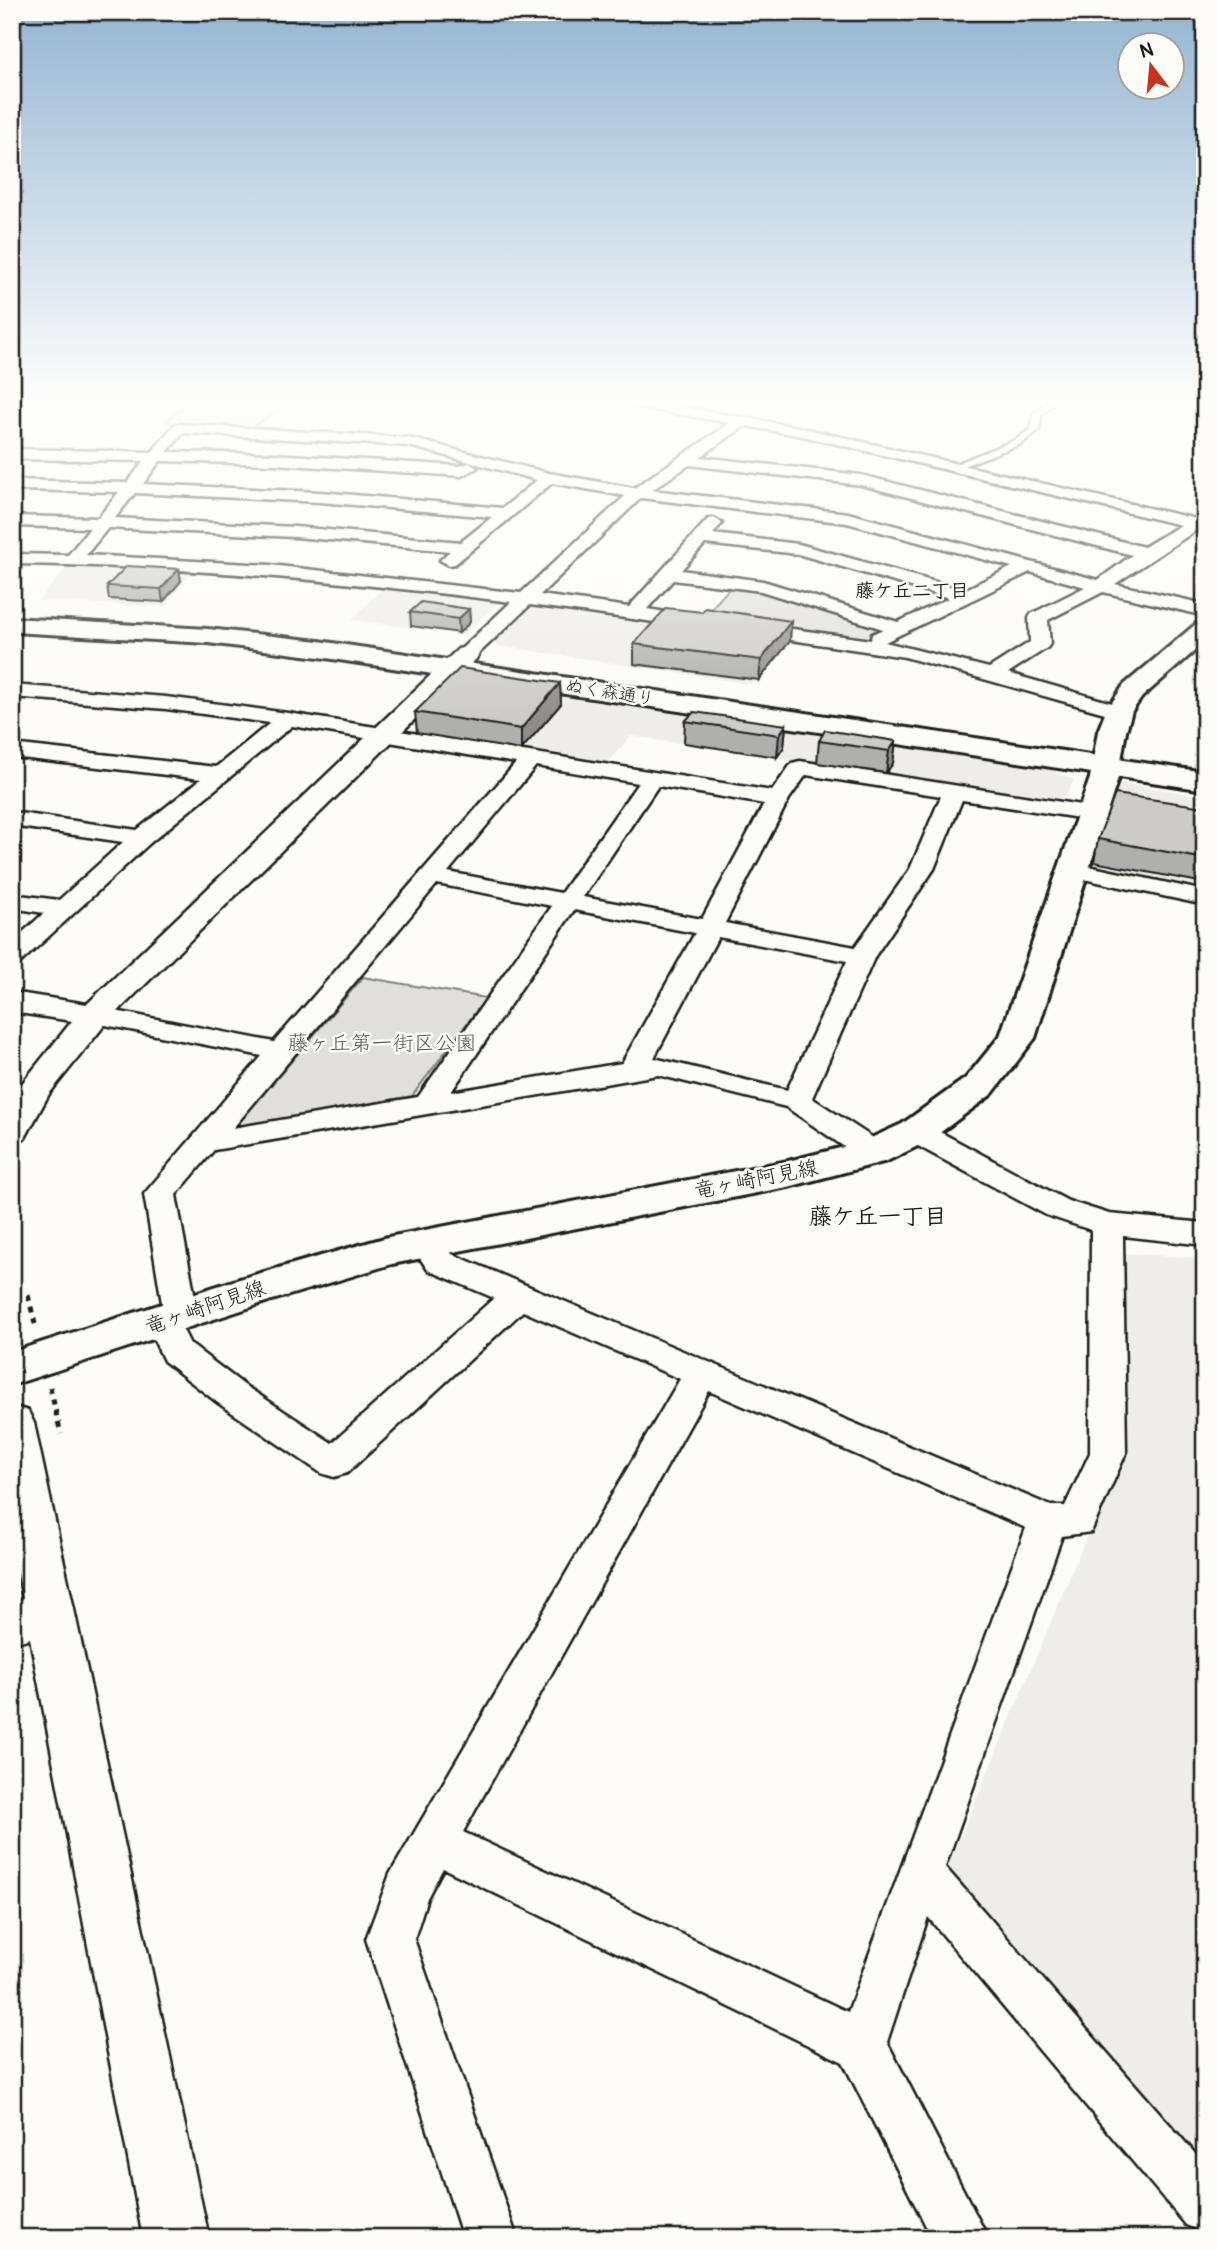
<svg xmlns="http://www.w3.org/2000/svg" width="1217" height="2250" font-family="Pangolin,'Klee One',sans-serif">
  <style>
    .built { fill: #eeede9 }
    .green { fill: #e0dfdb; stroke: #7e7e7c; stroke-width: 2 }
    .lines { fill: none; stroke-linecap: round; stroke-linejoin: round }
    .service-casing { stroke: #1c1c1c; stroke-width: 5 }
    .minor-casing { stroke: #1c1c1c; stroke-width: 5 }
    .tertiary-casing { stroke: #1c1c1c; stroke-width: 5 }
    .secondary-casing { stroke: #1c1c1c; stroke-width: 6 }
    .primary-casing { stroke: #1c1c1c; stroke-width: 6 }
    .path { stroke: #1c1c1c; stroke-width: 5; stroke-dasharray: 6 6; stroke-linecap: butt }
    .service { fill: #fdfcf7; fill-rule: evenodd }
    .minor { fill: #fdfcf7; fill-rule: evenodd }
    .tertiary { fill: #fdfcf7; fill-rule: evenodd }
    .secondary { fill: #fdfcf7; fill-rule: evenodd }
    .primary { fill: #fdfcf7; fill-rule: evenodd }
    .wall { fill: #afafac; stroke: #1c1c1c; stroke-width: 2 }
    .shaded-wall { fill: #8f8e8c; stroke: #1c1c1c; stroke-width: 2 }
    .building { fill: #cccbc8; stroke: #1c1c1c; stroke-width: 2 }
    .labels { text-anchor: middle; stroke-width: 5; stroke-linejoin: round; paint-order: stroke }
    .far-street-label { font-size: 18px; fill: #1c1c1c; stroke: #fdfcf7 }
    .far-neighbourhood-label { font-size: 19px; font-weight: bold; fill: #1c1c1c; stroke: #fdfcf7 }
    .park-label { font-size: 21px; fill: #575655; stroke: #fdfcf7 }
    .street-label { font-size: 21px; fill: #1c1c1c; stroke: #fdfcf7 }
    .neighbourhood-label { font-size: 23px; font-weight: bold; fill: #1c1c1c; stroke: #fdfcf7 }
  </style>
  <rect width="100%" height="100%" fill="#fdfcf7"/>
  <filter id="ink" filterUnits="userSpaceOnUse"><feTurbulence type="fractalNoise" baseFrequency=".0143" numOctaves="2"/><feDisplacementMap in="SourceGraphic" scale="14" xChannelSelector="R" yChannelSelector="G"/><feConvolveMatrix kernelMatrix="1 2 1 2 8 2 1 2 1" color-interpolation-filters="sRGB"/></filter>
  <g filter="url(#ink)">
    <path class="built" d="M 73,561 L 197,567 L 165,607 L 38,601 Z
      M 387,584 L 501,598 L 465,635 L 351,620 Z
      M 538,604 L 785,638 L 751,684 L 494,645 L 491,641 L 526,606 Z
      M 462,683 L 1046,768 L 1074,780 L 1065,797 L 1048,799 L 631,736 L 605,765 L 410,736 Z
      M 1119,783 L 1205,796 L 1205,890 L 1088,867 Z
      M 1115,1253 L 1205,1258 L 1205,2163 L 948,1867 L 1118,1462 Z"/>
    <path class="green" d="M 187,403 L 290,403 L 245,432 L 179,428 L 166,421 Z
      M 735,582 L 896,627 L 868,645 L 699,622 Z
      M 363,977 L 486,998 L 412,1096 L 243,1127 L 238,1124 Z"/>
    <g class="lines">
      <defs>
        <path id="service" d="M 1045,403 L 1053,403 L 1041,416 L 1039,430 L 1021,444 L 955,469 L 948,467 L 1015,440 L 1031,429 L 1033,415 Z"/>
        <path id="minor" d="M 630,403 L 660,403 L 798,427 L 1205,521 L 1205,531 L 1198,529 L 1115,584 L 1205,604 L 1205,616 L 1103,592 L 1048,620 L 1050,644 L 1047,648 L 1008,673 L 1126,707 L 1129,711 L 1119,717 L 905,657 L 744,633 L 742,629 L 744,625 L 751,623 L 871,640 L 872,634 L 883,629 L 761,591 L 673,580 L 647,609 L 705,618 L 707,622 L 698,628 L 530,605 L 474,658 L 460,658 L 457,654 L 460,650 L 511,602 C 345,581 180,566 12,564 L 12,554 L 68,555 L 90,528 L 12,526 L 12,516 L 98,518 L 119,492 L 12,490 L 12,480 L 127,483 L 144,461 L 12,459 L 12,449 L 152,452 L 174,425 L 179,424 L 409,438 L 549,473 L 634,488 L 730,423 L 637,407 ZM 745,426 L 798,435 L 1181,525 L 1144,547 L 861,475 L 700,457 ZM 183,433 L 409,446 L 537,480 L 503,508 L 320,492 L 143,484 L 160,461 L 274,464 L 461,476 L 477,468 L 469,463 L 459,466 L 274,454 L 167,452 ZM 689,465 L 861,485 L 1132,555 L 1098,580 L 848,513 L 652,490 ZM 552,483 L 625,496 L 521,593 L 270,565 L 86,555 L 108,528 L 126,529 L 295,537 L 450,551 L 440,560 L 449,565 L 455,564 ZM 135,493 L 320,502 L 492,517 L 461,542 L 295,527 L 115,518 ZM 641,498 L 847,523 L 1012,567 L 964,590 L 799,544 L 713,534 L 722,523 L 714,518 L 708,519 L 629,607 L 540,595 ZM 705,544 L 798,554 L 949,598 L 898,622 L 763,581 L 681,570 ZM 1030,572 L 1085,587 L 1031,614 L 1029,618 L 1030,642 L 989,668 L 885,642 Z
          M 12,685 L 166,697 L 288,713 L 772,791 L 792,763 L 800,761 L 1100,808 L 1103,813 L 1100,818 L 1092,820 L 962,800 L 934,869 L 875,956 L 812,1098 L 884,1145 L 888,1152 L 884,1159 L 873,1162 L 862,1159 L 786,1107 L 658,1075 L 214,1150 L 176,1195 L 198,1314 L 193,1322 L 181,1326 L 190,1344 L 244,1385 L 332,1443 L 494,1298 L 428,1270 L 409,1242 L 414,1234 C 434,1229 440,1239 452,1254 L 1051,1506 L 1065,1506 L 1090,1453 L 1091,1230 L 1046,1215 L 905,1139 L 901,1132 L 905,1125 L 916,1123 L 927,1125 L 1068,1201 L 1109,1214 L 1205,1223 L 1205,1245 L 1123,1236 L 1126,1453 L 1091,1532 L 1062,1536 L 945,1867 L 1205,2165 L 1205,2233 L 1186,2225 L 928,1917 L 887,2042 L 988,2238 L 932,2238 L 843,2062 L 443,1868 L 427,1898 L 414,1939 L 517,2238 L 463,2238 L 366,1939 L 390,1874 L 680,1379 L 523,1311 L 347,1473 L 334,1477 L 321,1473 L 218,1403 L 164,1361 L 145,1321 L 150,1313 L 163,1309 L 144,1194 L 262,1056 L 95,1023 L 85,1021 L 81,1015 L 85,1009 L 95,1007 L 274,1042 L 516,763 L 292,726 L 150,843 L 21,962 L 12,964 L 12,942 L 44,913 L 12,908 L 12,894 L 59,900 L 123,842 L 12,826 L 12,812 L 137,830 L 201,779 L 12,757 L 12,744 L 216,767 L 270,723 L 166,709 L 12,697 ZM 536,766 L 638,783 L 561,893 L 448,872 ZM 806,775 L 941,796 L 910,869 L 855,947 L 725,923 L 789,799 ZM 658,786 L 764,804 L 702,919 L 583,897 ZM 437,884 L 552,906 L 418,1097 L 233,1128 ZM 574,910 L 695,933 L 622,1063 L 451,1092 ZM 718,937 L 847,961 L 787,1090 L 654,1058 ZM 709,1391 L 1026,1528 L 848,2012 L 463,1832 Z
          M 1074,863 L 1205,891 L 1205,905 L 1065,875 L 1062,870 L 1065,865 Z"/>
        <path id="tertiary" d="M 467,647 L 476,649 L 479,654 L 476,659 L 107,1022 L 49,1094 L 25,1138 L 12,1141 L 12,1096 L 72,1021 L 12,1012 L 12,992 L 87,1004 L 458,649 Z
          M 12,1406 L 28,1411 L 34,1423 L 209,2238 L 143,2238 L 30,1638 L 12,1644 L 12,1602 L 23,1599 L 12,1543 Z"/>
        <path id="secondary" d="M 12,618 L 208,629 L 319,641 L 1205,772 L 1205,790 L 319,657 L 208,643 L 12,632 Z"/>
        <path id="primary" d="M 1205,622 L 1205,642 L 1142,697 L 1132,711 L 1126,731 L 1118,778 L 1035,1038 L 992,1094 L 930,1140 L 887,1161 L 788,1187 L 392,1264 L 266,1302 L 12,1385 L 12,1352 L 236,1280 L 388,1237 L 788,1161 L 860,1143 L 902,1124 L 966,1078 L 1000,1036 L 1090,778 L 1098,731 L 1106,711 L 1124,685 L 1196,624 Z"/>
      </defs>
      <use href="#service" class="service-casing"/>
      <use href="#minor" class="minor-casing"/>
      <use href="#tertiary" class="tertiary-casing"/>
      <use href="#secondary" class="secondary-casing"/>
      <use href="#primary" class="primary-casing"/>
      <path class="path" d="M 28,1295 L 36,1328
        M 50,1387 L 61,1434"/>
      <use href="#service" class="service"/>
      <use href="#minor" class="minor"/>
      <use href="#tertiary" class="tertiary"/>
      <use href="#secondary" class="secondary"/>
      <use href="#primary" class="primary"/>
    </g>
    <path class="wall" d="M 179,569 L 181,581 L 163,602 L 109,599 L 107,586 Z
      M 469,609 L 470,622 L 459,633 L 411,626 L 410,612 Z
      M 791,621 L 790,641 L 759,680 L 634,664 L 634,644 Z
      M 560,683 L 561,704 L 521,750 L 417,733 L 415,712 Z
      M 685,721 L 786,725 L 784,747 L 777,757 L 684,743 Z
      M 819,741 L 896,741 L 893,763 L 886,773 L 817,763 Z
      M 1205,807 L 1205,883 L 1094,862 L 1098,839 Z"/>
    <path class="shaded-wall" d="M 179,569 L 181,581 L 163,602 L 161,589 Z
      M 469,609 L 470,622 L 459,633 L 458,619 Z
      M 791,621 L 790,641 L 759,680 L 761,660 Z
      M 560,683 L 561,704 L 521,750 L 521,729 Z
      M 786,725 L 784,747 L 777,757 L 779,735 Z
      M 896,741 L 893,763 L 886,773 L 889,751 Z"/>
    <path class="building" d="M 127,566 L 179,569 L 161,589 L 107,586 Z
      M 421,602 L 469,609 L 458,619 L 410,612 Z
      M 666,608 L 702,612 L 705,608 L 791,621 L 761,660 L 634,644 Z
      M 460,668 L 560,683 L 521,729 L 415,712 Z
      M 694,712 L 786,725 L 779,735 L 685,721 Z
      M 825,730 L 896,741 L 889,751 L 819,741 Z
      M 1115,794 L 1205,807 L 1205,859 L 1098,839 Z"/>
  </g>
  <linearGradient id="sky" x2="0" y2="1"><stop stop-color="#94b5d2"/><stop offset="0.56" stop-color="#fefefb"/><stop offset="1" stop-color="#fefefb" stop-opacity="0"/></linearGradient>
  <rect width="1217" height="718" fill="url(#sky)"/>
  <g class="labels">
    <g class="far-street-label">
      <text transform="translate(610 692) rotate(9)" y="6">ぬく森通り</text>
    </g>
    <g class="far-neighbourhood-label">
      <text x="912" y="597">藤ケ丘二丁目</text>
    </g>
    <g class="park-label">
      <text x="382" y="1050">藤ヶ丘第一街区公園</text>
    </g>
    <g class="street-label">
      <text transform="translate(756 1179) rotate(-11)" y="7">竜ヶ崎阿見線</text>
      <text transform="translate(205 1307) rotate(-19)" y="7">竜ヶ崎阿見線</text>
    </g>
    <g class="neighbourhood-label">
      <text x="878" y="1224">藤ケ丘一丁目</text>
    </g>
  </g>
  <rect width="1217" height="2250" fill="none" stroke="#fdfcf7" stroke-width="42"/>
  <rect x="21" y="21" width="1175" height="2208" fill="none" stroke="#1c1c1c" stroke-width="2.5" filter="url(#ink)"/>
  <g transform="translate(1151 66) rotate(344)"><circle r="33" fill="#fdfcf7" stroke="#a3a29f" stroke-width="2"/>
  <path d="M0-5L12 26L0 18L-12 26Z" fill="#c8321e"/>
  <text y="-10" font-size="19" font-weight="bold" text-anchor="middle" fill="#1c1c1c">N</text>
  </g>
</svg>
